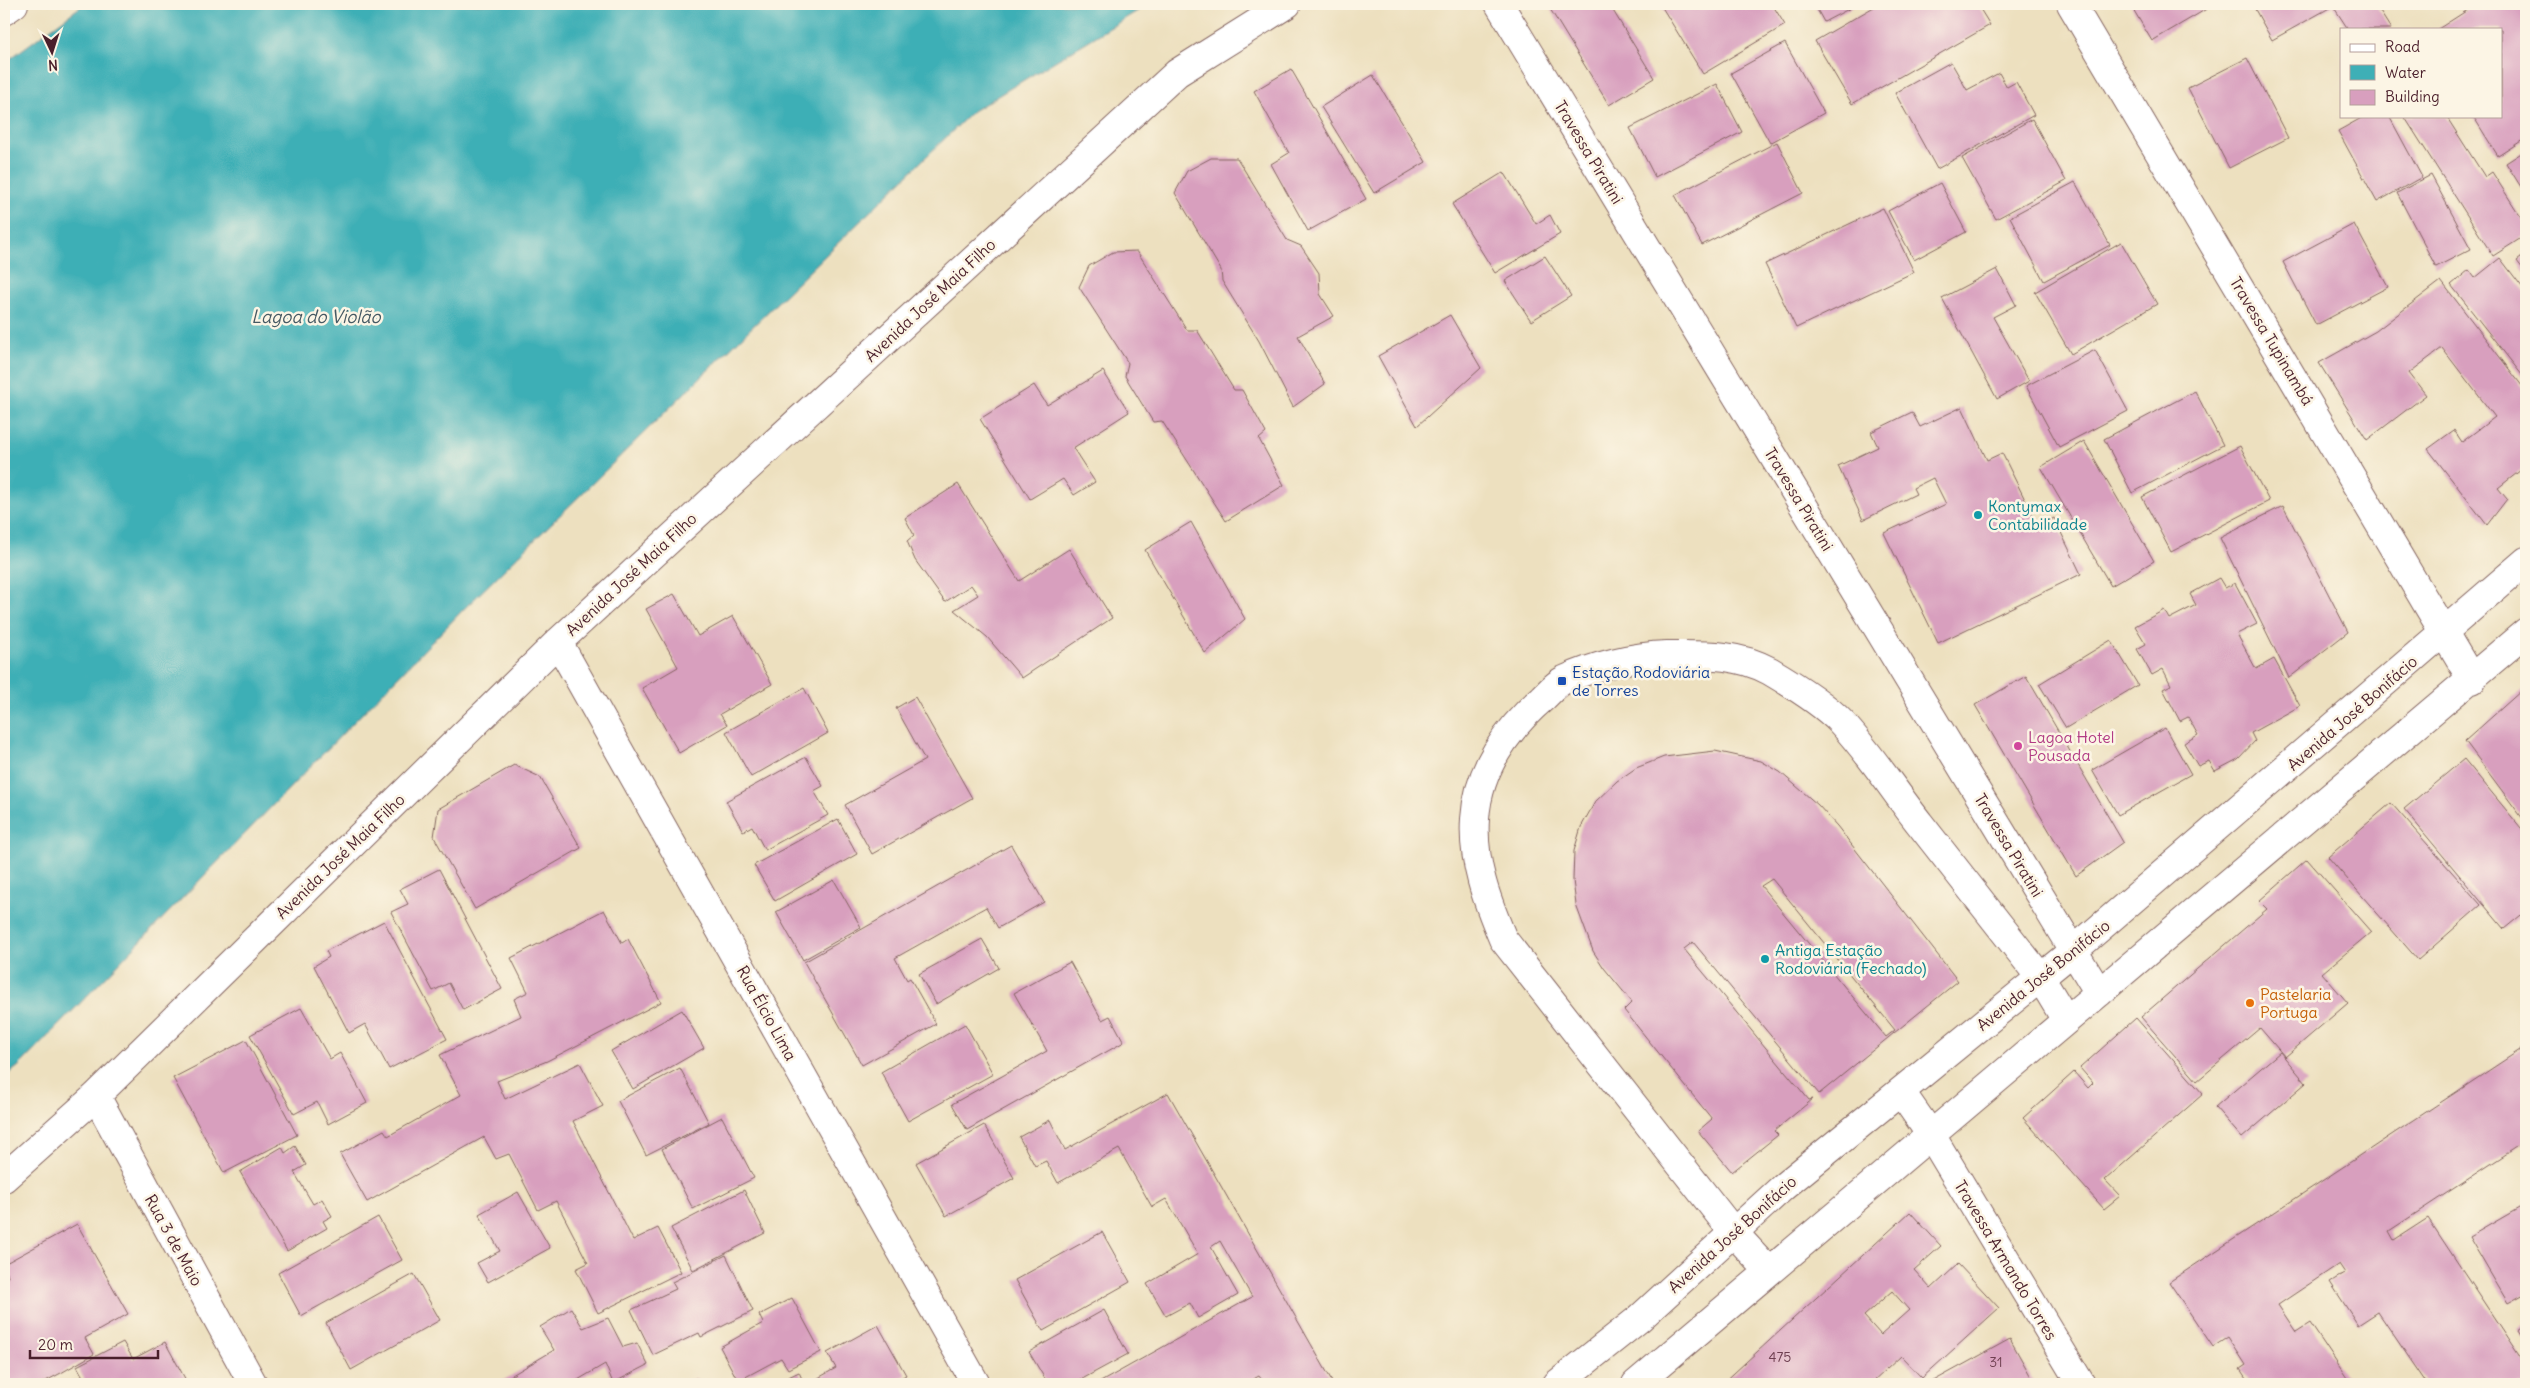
<svg xmlns="http://www.w3.org/2000/svg" width="2530" height="1388" font-family="Delius,sans-serif">
  <style>
    .water { fill: #3eafb6; stroke: #446770 }
    .building { fill: #d89fbe; fill-rule: evenodd }
    .lines { fill: none; stroke-linecap: round; stroke-linejoin: round }
    .minor-casing { stroke: #83635f; stroke-width: 30 }
    .minor { stroke: #fff; stroke-width: 28 }
    .culture-dot { fill: #0f9aa8; stroke: #fcf5e5; stroke-width: 2 }
    .transit-dot { fill: #1a4fb4; stroke: #fcf5e5; stroke-width: 2 }
    .hotel-dot { fill: #d1479c; stroke: #fcf5e5; stroke-width: 2 }
    .food-dot { fill: #e8710a; stroke: #fcf5e5; stroke-width: 2 }
    .labels { text-anchor: middle; stroke-width: 5; stroke-linejoin: round; paint-order: stroke }
    .number-label { font-size: 14px; fill: #6e3f50 }
    .street-label { font-size: 16px; fill: #4a1f2b; stroke: #fcf5e5 }
    .culture-label { font-size: 16px; fill: #0d838f; stroke: #fcf5e5; text-anchor: start }
    .transit-label { font-size: 16px; fill: #164399; stroke: #fcf5e5; text-anchor: start }
    .hotel-label { font-size: 16px; fill: #b23c85; stroke: #fcf5e5; text-anchor: start }
    .food-label { font-size: 16px; fill: #c56008; stroke: #fcf5e5; text-anchor: start }
    .water-label { font-size: 18px; font-style: italic; fill: #455963; stroke: #fcf5e5 }
  </style>
  <rect width="100%" height="100%" fill="#fcf5e5"/>
  <filter id="ink" filterUnits="userSpaceOnUse"><feTurbulence type="fractalNoise" baseFrequency=".02" numOctaves="2"/><feDisplacementMap in="SourceGraphic" scale="10" xChannelSelector="R" yChannelSelector="G"/><feConvolveMatrix kernelMatrix="1 2 1 2 8 2 1 2 1" color-interpolation-filters="sRGB"/></filter>
  <filter id="wash" filterUnits="userSpaceOnUse"><feTurbulence type="fractalNoise" baseFrequency=".0096" numOctaves="4" result="noise"/><feDisplacementMap in="SourceGraphic" scale="20" xChannelSelector="R" yChannelSelector="G"/><feGaussianBlur stdDeviation="1.12" result="paint"/><feColorMatrix in="noise" values="0 0 0 0 0 0 0 0 0 0 0 0 0 0 0 0 0 1.4 0 .05"/><feComposite in="paint" operator="in"/></filter>
  <g filter="url(#wash)">
    <rect width="100%" height="100%" fill="#ede0bf"/>
    <path class="water" d="M 84,4 L 1149,4 L 973,111 L 462,611 L 20,1065 L 4,1078 L 4,63 Z"/>
    <g id="blocks">
      <path class="building" d="M 1547,4 L 1609,4 L 1654,78 L 1609,105 Z
        M 1660,4 L 1772,4 L 1785,25 L 1703,74 Z
        M 1814,4 L 1858,4 L 1824,22 Z
        M 1879,4 L 1977,4 L 1990,25 L 1852,104 L 1815,41 Z
        M 2130,4 L 2215,4 L 2152,41 Z
        M 2252,4 L 2332,4 L 2333,6 L 2272,40 Z
        M 2337,4 L 2375,4 L 2391,29 L 2348,29 L 2333,6 Z
        M 2477,4 L 2520,4 L 2526,13 L 2526,138 L 2498,156 L 2473,116 L 2501,116 L 2501,29 L 2438,29 Z
        M 1785,43 L 1824,113 L 1770,143 L 1731,73 Z
        M 2247,58 L 2288,138 L 2229,168 L 2188,88 Z
        M 1951,62 L 1967,90 L 1999,73 L 2007,87 L 2016,82 L 2034,115 L 1937,169 L 1895,93 Z
        M 1291,69 L 1366,199 L 1308,231 L 1271,164 L 1289,153 L 1254,91 Z
        M 1373,75 L 1426,162 L 1374,193 L 1321,107 Z
        M 1717,84 L 1742,132 L 1655,177 L 1630,128 Z
        M 2365,116 L 2389,116 L 2422,177 L 2377,202 L 2338,131 Z
        M 2404,116 L 2446,116 L 2485,177 L 2492,172 L 2526,225 L 2526,235 L 2493,256 Z
        M 2032,119 L 2066,181 L 1996,219 L 1962,158 Z
        M 1777,142 L 1803,193 L 1702,245 L 1675,195 Z
        M 2526,150 L 2526,195 L 2506,163 Z
        M 1211,158 L 1237,158 L 1287,240 L 1301,246 L 1319,273 L 1320,294 L 1334,316 L 1298,336 L 1325,384 L 1293,407 L 1259,341 L 1222,281 L 1221,270 L 1175,193 L 1187,171 Z
        M 1504,172 L 1536,224 L 1550,215 L 1560,234 L 1495,273 L 1452,204 Z
        M 2431,175 L 2471,249 L 2436,267 L 2397,193 Z
        M 2075,182 L 2110,245 L 2044,281 L 2010,217 Z
        M 1940,183 L 1966,232 L 1914,260 L 1888,211 Z
        M 1883,208 L 1914,272 L 1796,328 L 1765,264 Z
        M 2354,224 L 2388,287 L 2316,325 L 2283,262 Z
        M 2121,242 L 2157,304 L 2071,354 L 2035,292 Z
        M 1137,251 L 1187,330 L 1197,330 L 1234,390 L 1242,390 L 1266,433 L 1259,439 L 1284,485 L 1226,521 L 1162,421 L 1153,422 L 1125,376 L 1128,363 L 1079,287 L 1089,266 L 1113,252 Z
        M 2526,254 L 2526,273 L 2517,261 Z
        M 1545,256 L 1571,296 L 1531,321 L 1505,281 Z
        M 2500,258 L 2526,292 L 2526,380 L 2451,285 L 2469,270 L 2475,278 Z
        M 1997,269 L 2016,305 L 1993,317 L 2029,381 L 1997,399 L 1942,298 Z
        M 2441,281 L 2526,391 L 2526,466 L 2498,488 L 2507,499 L 2487,525 L 2428,449 L 2454,430 L 2462,442 L 2495,417 L 2442,348 L 2409,373 L 2426,395 L 2367,440 L 2319,363 L 2376,331 Z
        M 1450,315 L 1481,368 L 1417,426 L 1378,356 Z
        M 2095,350 L 2128,411 L 2059,447 L 2026,386 Z
        M 1103,371 L 1129,412 L 1073,448 L 1095,482 L 1074,495 L 1063,479 L 1030,499 L 980,419 L 1034,385 L 1047,405 Z
        M 2195,391 L 2223,445 L 2132,493 L 2104,439 Z
        M 1962,407 L 1987,460 L 2002,453 L 2038,526 L 2054,518 L 2081,574 L 1938,643 L 1884,533 L 1946,504 L 1933,478 L 1913,488 L 1916,494 L 1863,520 L 1838,466 L 1878,447 L 1871,432 L 1912,412 L 1920,427 Z
        M 2084,441 L 2154,561 L 2111,586 L 2041,467 Z
        M 2240,446 L 2269,501 L 2171,552 L 2142,497 Z
        M 958,484 L 1019,581 L 1069,549 L 1112,618 L 1022,678 L 987,637 L 954,610 L 978,595 L 971,585 L 945,602 L 915,560 L 907,541 L 914,535 L 905,518 Z
        M 2283,506 L 2348,632 L 2289,678 L 2220,538 Z
        M 1191,522 L 1245,619 L 1205,653 L 1145,550 Z
        M 2219,578 L 2225,588 L 2235,583 L 2257,624 L 2237,634 L 2256,669 L 2274,659 L 2300,706 L 2251,733 L 2255,741 L 2238,759 L 2215,771 L 2209,761 L 2198,766 L 2184,743 L 2198,735 L 2188,717 L 2180,721 L 2163,689 L 2171,685 L 2163,669 L 2152,675 L 2137,649 L 2146,644 L 2135,626 L 2164,610 L 2169,619 L 2196,605 L 2190,594 Z
        M 674,594 L 698,636 L 733,616 L 772,684 L 720,714 L 727,725 L 679,753 L 642,688 L 678,667 L 646,609 Z
        M 2111,640 L 2138,685 L 2066,728 L 2039,684 Z
        M 2026,676 L 2123,842 L 2076,876 L 1975,705 Z
        M 804,688 L 828,733 L 751,777 L 726,732 Z
        M 2522,690 L 2526,695 L 2526,823 L 2465,741 Z
        M 915,697 L 972,798 L 872,854 L 845,805 L 925,760 L 896,708 Z
        M 2165,728 L 2191,774 L 2118,815 L 2092,770 Z
        M 1715,751 L 1761,761 L 1780,772 L 1818,805 L 1837,826 L 1958,981 L 1819,1094 L 1693,942 L 1684,949 L 1809,1100 L 1813,1099 L 1774,1131 L 1778,1135 L 1732,1172 L 1698,1131 L 1712,1119 L 1624,1010 L 1632,1002 L 1604,968 L 1593,951 L 1576,905 L 1573,880 L 1574,851 L 1581,827 L 1595,802 L 1617,781 L 1636,768 L 1664,757 ZM 1772,879 L 1895,1030 L 1886,1037 L 1761,886 Z
        M 806,757 L 823,786 L 814,791 L 828,815 L 765,850 L 752,826 L 743,831 L 726,801 Z
        M 2464,759 L 2526,834 L 2526,911 L 2504,929 L 2404,809 Z
        M 514,765 L 540,777 L 581,848 L 475,909 L 434,837 L 438,809 Z
        M 2391,803 L 2481,905 L 2418,960 L 2328,857 Z
        M 838,819 L 857,854 L 775,901 L 754,865 Z
        M 1011,845 L 1044,902 L 998,928 L 986,907 L 895,958 L 907,980 L 910,978 L 936,1024 L 862,1065 L 804,962 Z
        M 2307,859 L 2371,932 L 2322,973 L 2348,1003 L 2285,1057 L 2260,1028 L 2197,1081 L 2141,1017 L 2267,909 L 2259,901 Z
        M 439,869 L 502,989 L 463,1010 L 449,983 L 433,991 L 391,912 L 408,904 L 400,889 Z
        M 834,880 L 861,927 L 803,960 L 776,912 Z
        M 604,910 L 622,943 L 628,939 L 661,1002 L 547,1061 L 497,1081 L 505,1099 L 580,1063 L 603,1106 L 573,1121 L 633,1240 L 658,1228 L 681,1272 L 598,1313 L 576,1269 L 588,1263 L 556,1201 L 538,1210 L 509,1154 L 496,1159 L 484,1137 L 367,1202 L 340,1154 L 384,1130 L 388,1136 L 461,1095 L 440,1055 L 521,1016 L 514,999 L 528,992 L 511,958 Z
        M 384,921 L 447,1039 L 389,1069 L 365,1024 L 349,1033 L 314,966 L 329,957 L 326,951 Z
        M 982,939 L 999,968 L 936,1004 L 919,974 Z
        M 1070,962 L 1102,1020 L 1110,1016 L 1124,1042 L 967,1130 L 952,1104 L 1047,1051 L 1014,993 Z
        M 301,1008 L 330,1059 L 340,1053 L 367,1103 L 328,1124 L 317,1102 L 294,1114 L 250,1035 Z
        M 682,1010 L 704,1048 L 633,1089 L 611,1051 Z
        M 2136,1018 L 2203,1094 L 2105,1180 L 2120,1196 L 2104,1209 L 2023,1118 L 2074,1072 L 2088,1088 L 2093,1083 L 2080,1068 Z
        M 965,1024 L 993,1074 L 908,1121 L 881,1072 Z
        M 246,1040 L 297,1135 L 224,1173 L 173,1078 Z
        M 2526,1046 L 2526,1141 L 2389,1231 L 2394,1240 L 2428,1218 L 2526,1366 L 2526,1384 L 2427,1384 L 2378,1312 L 2358,1325 L 2330,1282 L 2345,1273 L 2339,1264 L 2278,1305 L 2296,1332 L 2310,1323 L 2351,1384 L 2250,1384 L 2240,1369 L 2246,1365 L 2228,1337 L 2213,1347 L 2169,1282 Z
        M 2280,1052 L 2306,1083 L 2242,1138 L 2215,1107 Z
        M 680,1068 L 709,1123 L 646,1155 L 618,1101 Z
        M 1168,1093 L 1332,1381 L 1327,1384 L 1265,1384 L 1259,1376 L 1244,1384 L 1097,1384 L 1252,1297 L 1220,1241 L 1211,1247 L 1238,1295 L 1198,1318 L 1190,1303 L 1166,1316 L 1147,1284 L 1198,1254 L 1166,1199 L 1152,1207 L 1119,1149 L 1058,1183 L 1046,1161 L 1035,1166 L 1019,1137 L 1050,1120 L 1065,1150 Z
        M 722,1117 L 754,1178 L 693,1209 L 662,1149 Z
        M 984,1125 L 1014,1178 L 946,1216 L 916,1163 Z
        M 295,1146 L 306,1165 L 294,1172 L 313,1204 L 322,1199 L 332,1216 L 323,1221 L 327,1228 L 287,1251 L 240,1172 L 282,1147 L 285,1153 Z
        M 744,1190 L 765,1233 L 693,1270 L 671,1228 Z
        M 518,1192 L 550,1248 L 488,1282 L 477,1263 L 500,1251 L 479,1214 Z
        M 2526,1204 L 2526,1293 L 2508,1303 L 2469,1237 Z
        M 1910,1212 L 1941,1246 L 1914,1270 L 1931,1289 L 1958,1264 L 1999,1308 L 1922,1378 L 1901,1356 L 1871,1384 L 1722,1384 ZM 1892,1291 L 1909,1310 L 1881,1335 L 1864,1316 Z
        M 378,1217 L 402,1260 L 301,1316 L 278,1273 Z
        M 77,1224 L 128,1314 L 85,1338 L 94,1354 L 61,1373 L 40,1384 L 4,1384 L 4,1279 L 8,1277 L 4,1264 Z
        M 1102,1232 L 1130,1282 L 1043,1331 L 1015,1280 Z
        M 726,1255 L 753,1311 L 701,1337 L 699,1333 L 653,1355 L 631,1310 L 676,1289 L 672,1282 Z
        M 414,1274 L 440,1320 L 351,1370 L 326,1323 Z
        M 792,1298 L 821,1352 L 788,1369 L 781,1358 L 738,1381 L 720,1347 L 763,1323 L 759,1315 Z
        M 571,1308 L 583,1328 L 608,1318 L 623,1347 L 637,1343 L 648,1365 L 613,1383 L 605,1364 L 571,1384 L 497,1384 L 554,1350 L 540,1327 Z
        M 1104,1310 L 1128,1354 L 1073,1384 L 1048,1384 L 1029,1352 Z
        M 2526,1324 L 2526,1344 L 2517,1330 Z
        M 878,1325 L 906,1375 L 890,1384 L 812,1384 L 811,1382 L 836,1368 L 827,1353 Z
        M 2010,1339 L 2035,1384 L 1928,1384 Z
        M 123,1342 L 133,1359 L 165,1342 L 188,1384 L 87,1384 L 77,1366 Z
        M 799,1372 L 804,1384 L 774,1384 Z
        M 696,1378 L 700,1384 L 684,1384 Z"/>
    </g>
  </g>
  <g filter="url(#ink)">
    <use href="#blocks" fill-opacity="0" stroke="#83635f" stroke-width="1"/>
    <g class="lines">
      <defs>
        <path id="minor" d="M 1499,4 L 2099,993
          M 2071,4 L 2472,680
          M 4,11 L 14,4
          M 558,642 L 976,1384
          M 1901,1092 L 1931,1135 L 2081,1384
          M 96,1096 L 253,1384
          M 4,1178 L 96,1096 L 558,642 L 1177,73 L 1287,4
          M 1769,1271 L 1734,1233 L 1503,939 C 1487,901 1472,862 1475,819 C 1478,770 1507,729 1543,698 C 1549,692 1556,684 1564,680 C 1594,666 1633,656 1667,655 C 1702,655 1738,653 1770,671 C 1792,684 1823,703 1841,722 C 1870,753 1894,791 1920,824 C 1960,875 2000,926 2040,977 L 2066,1020
          M 1557,1384 L 1640,1318 L 1783,1187 L 2073,951 L 2526,561
          M 1636,1384 L 2526,632"/>
      </defs>
      <use href="#minor" class="minor-casing"/>
      <use href="#minor" class="minor"/>
    </g>
  </g>
  <g class="culture-dot">
    <circle cx="1978" cy="515" r="5"/>
    <circle cx="1765" cy="959" r="5"/>
  </g>
  <rect class="transit-dot" x="1557" y="676" width="10" height="10" rx="2.5"/>
  <circle class="hotel-dot" cx="2018" cy="746" r="5"/>
  <circle class="food-dot" cx="2250" cy="1003" r="5"/>
  <g class="labels">
    <g class="number-label">
      <text x="1780" y="1362">475</text>
      <text x="1996" y="1367">31</text>
    </g>
    <g class="street-label">
      <text transform="translate(1589 152) rotate(59)" y="6">Travessa Piratini</text>
      <text transform="translate(930 300) rotate(-43)" y="6">Avenida José Maia Filho</text>
      <text transform="translate(2272 341) rotate(59)" y="6">Travessa Tupinambá</text>
      <text transform="translate(1799 499) rotate(59)" y="6">Travessa Piratini</text>
      <text transform="translate(631 574) rotate(-43)" y="6">Avenida José Maia Filho</text>
      <text transform="translate(2352 713) rotate(-41)" y="6">Avenida José Bonifácio</text>
      <text transform="translate(2009 845) rotate(59)" y="6">Travessa Piratini</text>
      <text transform="translate(340 856) rotate(-44)" y="6">Avenida José Maia Filho</text>
      <text transform="translate(2043 975) rotate(-39)" y="6">Avenida José Bonifácio</text>
      <text transform="translate(767 1013) rotate(61)" y="6">Rua Élcio Lima</text>
      <text transform="translate(1732 1234) rotate(-42)" y="6">Avenida José Bonifácio</text>
      <text transform="translate(174 1240) rotate(61)" y="6">Rua 3 de Maio</text>
      <text transform="translate(2006 1260) rotate(59)" y="6">Travessa Armando Torres</text>
    </g>
    <g class="culture-label">
      <text x="1988" y="512">Kontymax<tspan x="1988" dy="18">Contabilidade</tspan></text>
      <text x="1775" y="956">Antiga Estação<tspan x="1775" dy="18">Rodoviária (Fechado)</tspan></text>
    </g>
    <g class="transit-label">
      <text x="1572" y="678">Estação Rodoviária<tspan x="1572" dy="18">de Torres</tspan></text>
    </g>
    <g class="hotel-label">
      <text x="2028" y="743">Lagoa Hotel<tspan x="2028" dy="18">Pousada</tspan></text>
    </g>
    <g class="food-label">
      <text x="2260" y="1000">Pastelaria<tspan x="2260" dy="18">Portuga</tspan></text>
    </g>
    <g class="water-label">
      <text x="316" y="323">Lagoa do Violão</text>
    </g>
  </g>
  <rect width="2530" height="1388" fill="none" stroke="#fcf5e5" stroke-width="20"/>
  <rect x="2340" y="28" width="162" height="90" fill="#fcf5e5" stroke="#b59f9b"/>
  <rect x="2350" y="44" width="25" height="8" fill="#ffffff" stroke="#b59f9b"/>
  <text x="2385" y="52" font-size="15" fill="#4a1f2b">Road</text>
  <rect x="2350" y="65" width="25" height="15" fill="#3eafb6" stroke="#b59f9b"/>
  <text x="2385" y="78" font-size="15" fill="#4a1f2b">Water</text>
  <rect x="2350" y="90" width="25" height="15" fill="#d89fbe" stroke="#b59f9b"/>
  <text x="2385" y="102" font-size="15" fill="#4a1f2b">Building</text>
  <g transform="translate(52 52) rotate(176)" stroke="#fcf5e5" stroke-width="4" paint-order="stroke">
  <path d="M0-4L9 19L0 12L-9 19Z" fill="#4a1f2b"/>
  <text y="-8" font-size="14" font-weight="bold" text-anchor="middle" fill="#4a1f2b">N</text>
  </g>
  <path d="M30 1350v8h128v-8" fill="none" stroke="#4a1f2b" stroke-width="2.5"/>
  <text x="38" y="1350" font-size="15" fill="#4a1f2b" stroke="#fcf5e5" stroke-width="4" paint-order="stroke">20 m</text>
</svg>
